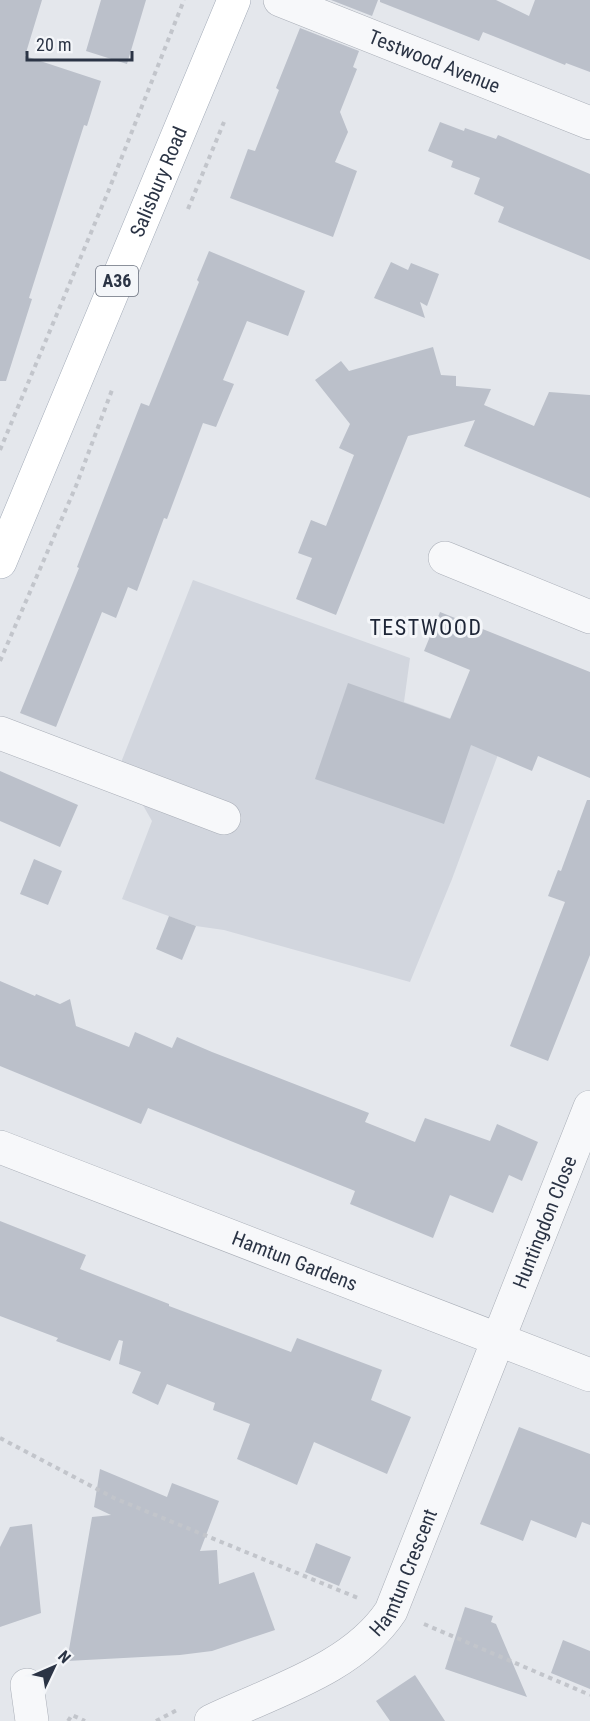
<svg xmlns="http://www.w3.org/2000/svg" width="590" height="1721" font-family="'Roboto Condensed',sans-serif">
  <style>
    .built { fill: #d2d6de }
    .building { fill: #bbc0ca }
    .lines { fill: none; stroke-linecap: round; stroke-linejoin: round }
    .minor-casing { stroke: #a9aeb7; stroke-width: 34 }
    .major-casing { stroke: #a3abb8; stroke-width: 34 }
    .path { stroke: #c2c5cb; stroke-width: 4; stroke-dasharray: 4.5 4.5; stroke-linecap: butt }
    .minor { stroke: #f7f8fa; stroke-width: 33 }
    .major { stroke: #fff; stroke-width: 33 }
    .labels { text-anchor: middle; stroke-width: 6; stroke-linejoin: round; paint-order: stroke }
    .shield { fill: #f4f6f9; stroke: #676e7b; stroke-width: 1.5 }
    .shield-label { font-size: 18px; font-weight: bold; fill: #2b3445 }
    .street-label { font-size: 20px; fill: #2b3445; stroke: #f4f6f9 }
    .quarter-label { font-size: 22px; letter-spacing: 1.5px; fill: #1d2536; stroke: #f4f6f9 }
  </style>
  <rect width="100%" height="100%" fill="#e4e7ec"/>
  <path class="built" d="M 193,580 L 410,658 L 404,702 L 477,728 L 503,741 L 452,879 L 410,982 L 224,930 L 196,926 L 122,899 L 152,821 L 120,765 Z"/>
  <path class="building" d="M 0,0 L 42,0 L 25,56 L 101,81 L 87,126 L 84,125 L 63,191 L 29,298 L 32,299 L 6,381 L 0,381 Z
    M 101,0 L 146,0 L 127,64 L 86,51 Z
    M 331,0 L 378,0 L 372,16 Z
    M 380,0 L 496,0 L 529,16 L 535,0 L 590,0 L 590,72 L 566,63 L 565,65 L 483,32 L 479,41 L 380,2 Z
    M 300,28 L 359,51 L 353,67 L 357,69 L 340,112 L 348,132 L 335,162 L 357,171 L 333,237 L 230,198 L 248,149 L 255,151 L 279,90 L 276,88 Z
    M 440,122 L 464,131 L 465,128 L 496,139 L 498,135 L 590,174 L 590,260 L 498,222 L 504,207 L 474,194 L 480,178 L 451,167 L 453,161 L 428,151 Z
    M 209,251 L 305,291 L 288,336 L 247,321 L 223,380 L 234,384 L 216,427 L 203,423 L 167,519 L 164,518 L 137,591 L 128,587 L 116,618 L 102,612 L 56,727 L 20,713 L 79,568 L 77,567 L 141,403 L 149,406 L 199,282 L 197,280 Z
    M 391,262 L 408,270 L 411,263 L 439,274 L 427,306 L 420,302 L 425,318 L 374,298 Z
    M 433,347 L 441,375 L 456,376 L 456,386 L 491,389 L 484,405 L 534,426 L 549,392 L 590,395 L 590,498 L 464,446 L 475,420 L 408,436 L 336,615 L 296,599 L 312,558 L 298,553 L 311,520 L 326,526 L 354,455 L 339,448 L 350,424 L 315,380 L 341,361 L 349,371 Z
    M 440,612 L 590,672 L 590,778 L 538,756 L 532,771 L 471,745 L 444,824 L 315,779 L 348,683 L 450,719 L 470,670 L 424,651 Z
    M 0,771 L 78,805 L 60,847 L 0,821 Z
    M 587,800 L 590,800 L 590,955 L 548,1061 L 510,1046 L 565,902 L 548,896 L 558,870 L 561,871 Z
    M 34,859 L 62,871 L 48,905 L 20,894 Z
    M 169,916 L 196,926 L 182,960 L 156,949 Z
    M 0,981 L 35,996 L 36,994 L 60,1004 L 70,999 L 76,1026 L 129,1047 L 135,1032 L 172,1048 L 177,1037 L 212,1052 L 369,1113 L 365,1122 L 415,1142 L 425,1118 L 490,1141 L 497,1124 L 538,1142 L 522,1181 L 509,1175 L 493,1213 L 450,1195 L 433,1238 L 350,1204 L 355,1191 L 196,1127 L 148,1108 L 141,1124 L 0,1066 Z
    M 0,1221 L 86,1255 L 80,1269 L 169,1304 L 169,1306 L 291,1352 L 297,1338 L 382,1370 L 371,1400 L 411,1417 L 387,1474 L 314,1442 L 297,1485 L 237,1459 L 250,1424 L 213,1410 L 215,1403 L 167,1384 L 158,1405 L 132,1393 L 141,1372 L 119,1364 L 123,1341 L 119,1340 L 110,1361 L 56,1341 L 58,1338 L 0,1316 Z
    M 519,1427 L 590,1454 L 590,1525 L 582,1522 L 576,1538 L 531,1520 L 523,1541 L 480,1524 Z
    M 100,1469 L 167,1497 L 172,1483 L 219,1501 L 200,1551 L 217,1550 L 219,1584 L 254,1572 L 275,1630 L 212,1651 L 180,1655 L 67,1661 L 92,1517 L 111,1515 L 94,1507 Z
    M 32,1524 L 41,1613 L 0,1627 L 0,1547 L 10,1527 Z
    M 316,1543 L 351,1557 L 339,1586 L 305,1572 Z
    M 465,1607 L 493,1616 L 491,1622 L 496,1624 L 527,1697 L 445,1669 Z
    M 563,1640 L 590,1651 L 590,1689 L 551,1673 Z
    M 415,1675 L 445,1721 L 390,1721 L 376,1701 Z"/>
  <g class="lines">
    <defs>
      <g id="minor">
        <path id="s1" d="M 280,0 L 590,123"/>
        <path d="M 445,558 L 590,617"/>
        <path d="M 0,733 L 224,818"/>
        <path id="s2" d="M 0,1147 L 590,1375"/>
        <path d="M 27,1685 L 32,1721"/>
        <path id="s3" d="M 211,1721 C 271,1692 353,1669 391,1611 L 590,1107"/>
      </g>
      <g id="major">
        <path id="s4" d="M 0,562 L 234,0"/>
      </g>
    </defs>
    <use href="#minor" class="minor-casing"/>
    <use href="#major" class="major-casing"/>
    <path class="path" d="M 188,209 L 224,122
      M 0,450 L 108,192 L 184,0
      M 0,661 L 76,486 L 112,390
      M 0,1438 L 114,1498 L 358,1598
      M 424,1624 L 590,1695
      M 68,1721 L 72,1715 L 85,1721
      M 156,1721 L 179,1709"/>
    <use href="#minor" class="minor"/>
    <use href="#major" class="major"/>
  </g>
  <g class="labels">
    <rect class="shield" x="96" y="266" width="42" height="30" rx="4.5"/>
    <g class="shield-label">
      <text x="117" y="287">A36</text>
    </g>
    <g class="street-label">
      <text dy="7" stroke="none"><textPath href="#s1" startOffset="166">Testwood Avenue</textPath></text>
      <text dy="7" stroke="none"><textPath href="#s4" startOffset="412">Salisbury Road</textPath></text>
      <text dy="7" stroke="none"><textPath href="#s3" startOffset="632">Huntingdon Close</textPath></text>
      <text dy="7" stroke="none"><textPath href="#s2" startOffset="316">Hamtun Gardens</textPath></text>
      <text dy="7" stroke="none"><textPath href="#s3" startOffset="254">Hamtun Crescent</textPath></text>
    </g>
    <g class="quarter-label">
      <text x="426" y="635">TESTWOOD</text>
    </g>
  </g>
  <g transform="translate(54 1667) rotate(46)" stroke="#f4f6f9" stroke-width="4.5" paint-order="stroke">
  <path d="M0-4.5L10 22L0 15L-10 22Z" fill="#2b3445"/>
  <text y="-9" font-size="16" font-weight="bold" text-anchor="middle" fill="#2b3445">N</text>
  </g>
  <path d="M27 51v9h105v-9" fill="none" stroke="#2b3445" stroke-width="3"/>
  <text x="36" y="51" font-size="18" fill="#2b3445" stroke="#f4f6f9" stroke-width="4.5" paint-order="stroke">20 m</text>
</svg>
